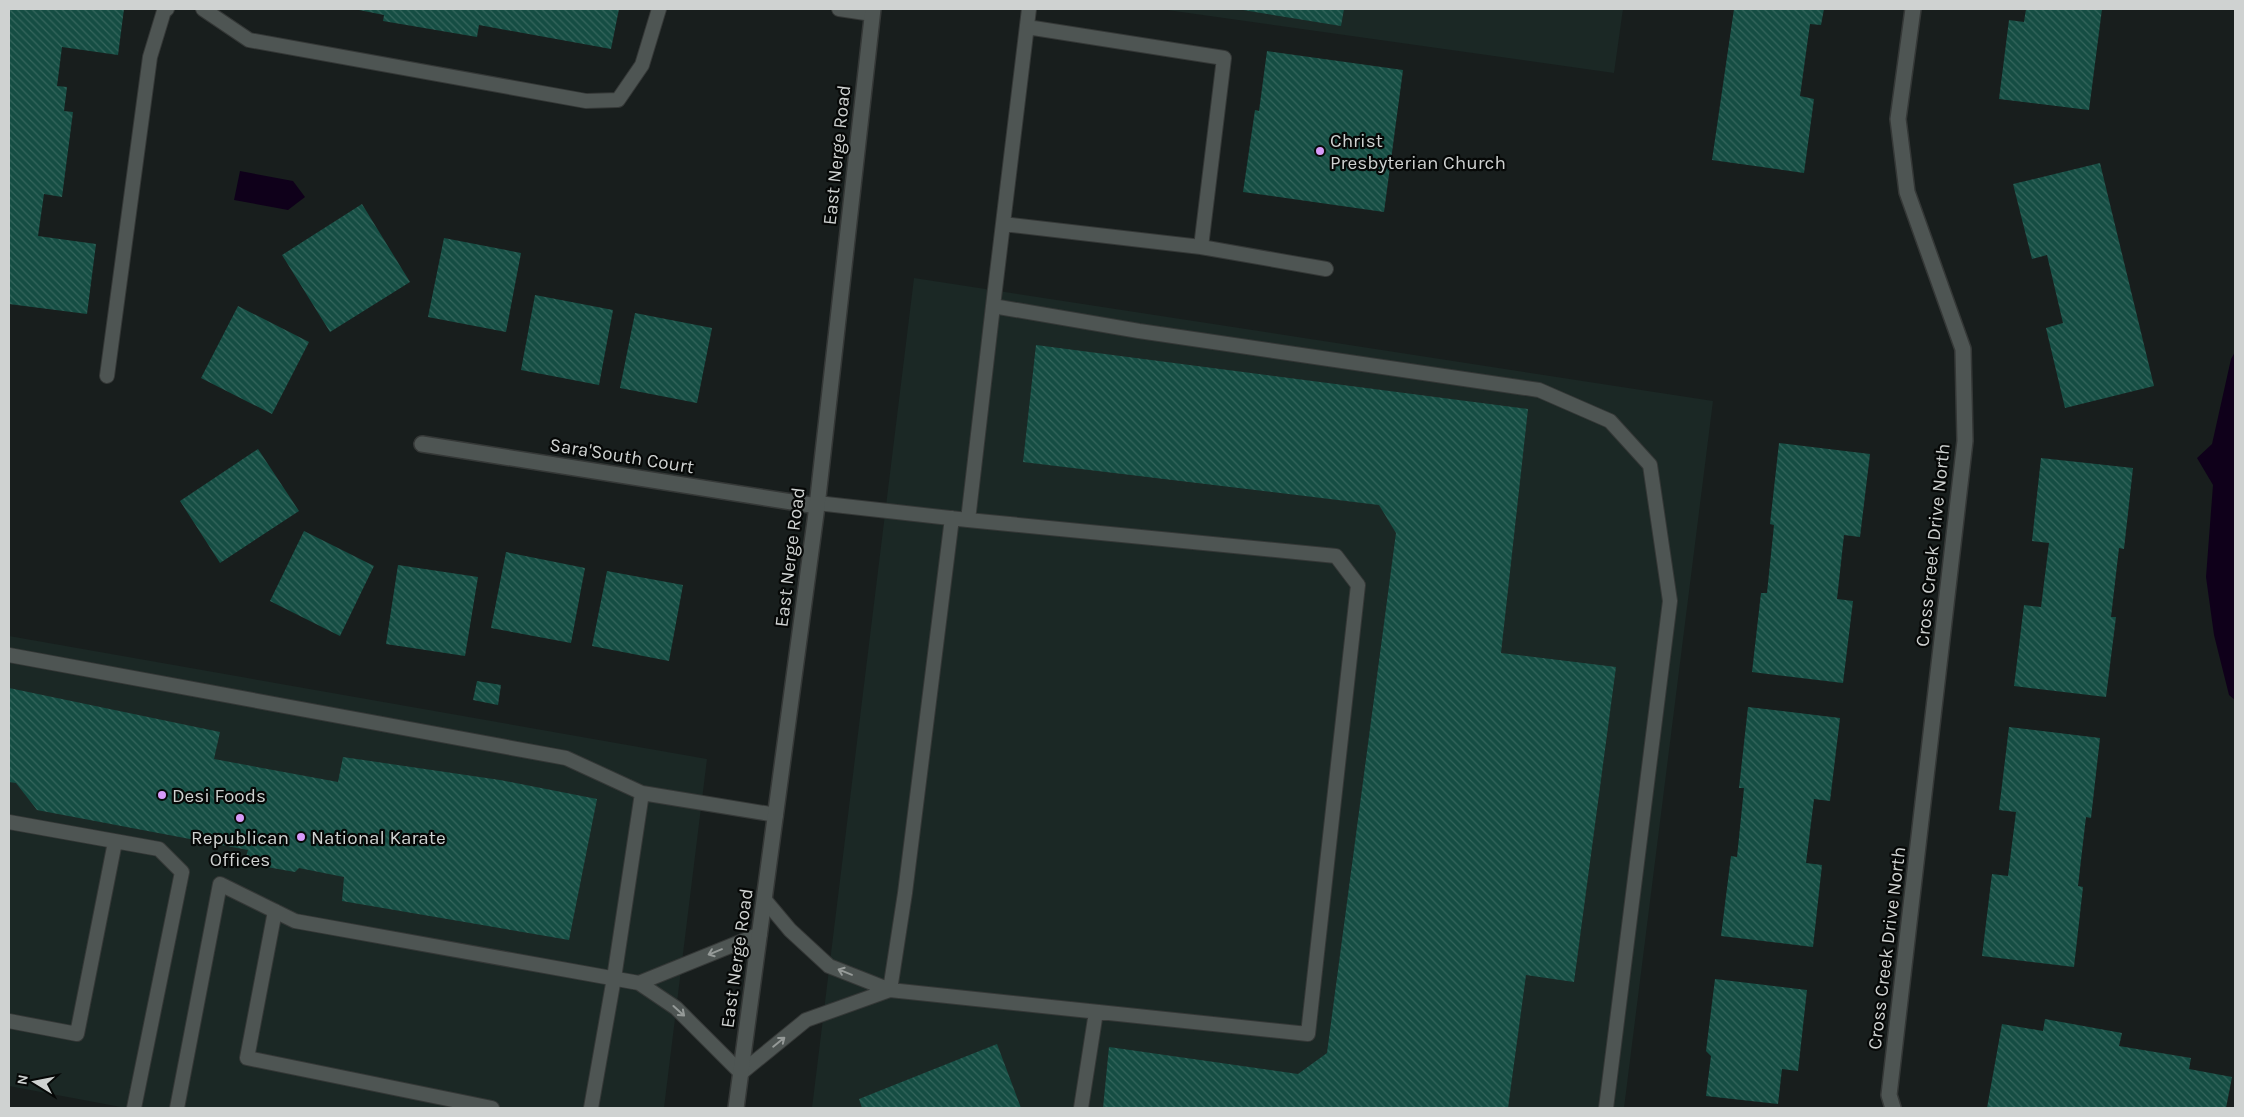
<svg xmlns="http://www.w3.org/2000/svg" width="2244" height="1117" font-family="Karla,sans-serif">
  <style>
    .built { fill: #1b2825 }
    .water { fill: #0f001a }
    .building { fill: url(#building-back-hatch) }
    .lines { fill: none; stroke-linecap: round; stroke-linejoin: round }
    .service-casing { stroke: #353837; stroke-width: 16 }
    .minor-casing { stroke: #353837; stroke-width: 18 }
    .secondary-casing { stroke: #353837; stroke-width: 18 }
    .service { stroke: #4e5553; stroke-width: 14 }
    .minor { stroke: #4e5553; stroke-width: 15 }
    .secondary { stroke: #4e5553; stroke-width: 15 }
    .oneway { stroke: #959a98 }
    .poi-dot { fill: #d79bf9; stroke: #060807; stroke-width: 2 }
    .labels { text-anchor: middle; stroke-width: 4.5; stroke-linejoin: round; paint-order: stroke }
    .poi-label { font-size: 19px; fill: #cfd2d1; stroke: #060807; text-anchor: start }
    .street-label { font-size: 19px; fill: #cfd2d1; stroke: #060807 }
  </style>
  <defs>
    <pattern id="building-back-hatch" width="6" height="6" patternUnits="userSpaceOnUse" patternTransform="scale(1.25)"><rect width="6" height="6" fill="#154d43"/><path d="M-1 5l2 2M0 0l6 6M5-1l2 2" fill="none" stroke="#36665d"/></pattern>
  </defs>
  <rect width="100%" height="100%" fill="#181e1d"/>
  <path class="built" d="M 1160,9 L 1623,9 L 1614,73 Z
    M 914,278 L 1713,401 L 1624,1108 L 812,1108 Z
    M 9,636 L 707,759 L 664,1108 L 126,1108 L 9,1086 Z"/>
  <path class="water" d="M 240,171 L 293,181 L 305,197 L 288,210 L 234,200 Z
    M 2235,352 L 2235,700 L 2229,695 L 2214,635 L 2206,577 L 2213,485 L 2197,458 L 2212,444 L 2231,359 Z"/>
  <path class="building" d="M 9,9 L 124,9 L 118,55 L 62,47 L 57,86 L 67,87 L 64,111 L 73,112 L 62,197 L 44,194 L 38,236 L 96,244 L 87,314 L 9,304 Z
    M 354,9 L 619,9 L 611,49 L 479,25 L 477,37 L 383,21 L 384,15 Z
    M 1237,9 L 1344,9 L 1341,26 Z
    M 1734,9 L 1824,9 L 1821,25 L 1810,24 L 1800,96 L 1814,99 L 1804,173 L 1712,160 Z
    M 2026,9 L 2102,9 L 2089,110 L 1999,99 L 2009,20 L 2024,22 Z
    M 1267,51 L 1403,70 L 1384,212 L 1243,192 L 1255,110 L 1259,111 Z
    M 2100,163 L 2154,386 L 2065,408 L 2046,328 L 2063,323 L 2047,255 L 2032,259 L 2013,184 Z
    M 362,204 L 410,282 L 330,332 L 282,255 Z
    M 444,238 L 521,253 L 506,332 L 428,317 Z
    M 535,295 L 613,310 L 599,385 L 521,370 Z
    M 238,306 L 309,342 L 272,414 L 201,378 Z
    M 635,313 L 712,328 L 697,403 L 620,388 Z
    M 1036,345 L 1528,409 L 1501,653 L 1616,667 L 1574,982 L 1526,975 L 1508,1108 L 1103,1108 L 1109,1047 L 1298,1074 L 1327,1053 L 1396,533 L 1379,505 L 1023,462 Z
    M 1779,443 L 1870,454 L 1860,537 L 1844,535 L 1837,599 L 1853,601 L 1843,683 L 1752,672 L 1761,593 L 1767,593 L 1774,525 L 1770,524 Z
    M 258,449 L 299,511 L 220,563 L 180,501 Z
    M 2041,458 L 2133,468 L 2124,549 L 2119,548 L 2111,617 L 2116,617 L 2106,697 L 2014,686 L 2024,605 L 2041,607 L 2049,543 L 2032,541 Z
    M 304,531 L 374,566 L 340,636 L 270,601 Z
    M 506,552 L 585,568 L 571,643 L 491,628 Z
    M 398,565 L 478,577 L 465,656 L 386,644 Z
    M 607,571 L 683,585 L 669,661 L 592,646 Z
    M 477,681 L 501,685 L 498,705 L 473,700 Z
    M 9,688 L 220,732 L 214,759 L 338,782 L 343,757 L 500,780 L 597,799 L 569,940 L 342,901 L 344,877 L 299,868 L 295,872 L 244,863 L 248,850 L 37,810 L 16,783 L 9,782 Z
    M 1748,707 L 1840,718 L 1830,801 L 1814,799 L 1806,863 L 1822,865 L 1813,947 L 1721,936 L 1731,856 L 1737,857 L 1744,788 L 1739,788 Z
    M 2009,727 L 2100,738 L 2091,818 L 2086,817 L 2078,886 L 2083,887 L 2074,967 L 1982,956 L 1992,874 L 2008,876 L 2016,812 L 1999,810 Z
    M 1715,979 L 1807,990 L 1798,1071 L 1782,1069 L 1778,1104 L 1706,1096 L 1711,1056 L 1706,1051 Z
    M 2045,1019 L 2122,1033 L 2119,1046 L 2191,1058 L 2189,1069 L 2232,1077 L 2226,1108 L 1987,1108 L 2002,1024 L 2043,1031 Z
    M 997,1044 L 1021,1108 L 862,1108 L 859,1099 Z"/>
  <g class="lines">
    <defs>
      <path id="service" d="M 203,9 L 249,40 L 586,101 L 618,100 L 642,65 L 659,9
        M 839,9 L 872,14
        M 1027,27 L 1224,58 L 1201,247 L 1326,269
        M 1003,224 L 1201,247
        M 993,306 L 1029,9
        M 107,376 L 150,57 L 164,11 L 167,9
        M 817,503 L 968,520 L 993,306 L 1139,331 L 1539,390 L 1610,421 L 1650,465 L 1670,601 L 1606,1108
        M 9,655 L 566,758 L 642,793
        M 9,822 L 159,849 L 182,872 L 134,1108
        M 764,899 L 790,930 L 829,966 L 890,990 L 1308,1034 L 1358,585 L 1336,556 L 968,520
        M 275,911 L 247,1058 L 492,1108
        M 639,983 L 760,934
        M 890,990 L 905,893 L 952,518
        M 9,1021 L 77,1034 L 115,842
        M 177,1108 L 220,884 L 295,921 L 639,983 L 676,1008 L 741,1073 L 806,1020 L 890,990
        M 591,1108 L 614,978 L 642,793 L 776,815
        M 1081,1108 L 1096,1012"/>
      <path id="minor" d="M 422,444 L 817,506
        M 1893,1108 L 1889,1095 L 1965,441 L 1963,349 L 1907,192 L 1898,119 L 1913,9"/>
      <path id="secondary" d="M 736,1108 L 817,506 L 873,9"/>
    </defs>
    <use href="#service" class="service-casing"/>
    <use href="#minor" class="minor-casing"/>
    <use href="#secondary" class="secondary-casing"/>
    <use href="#service" class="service"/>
    <use href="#minor" class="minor"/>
    <use href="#secondary" class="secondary"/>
  </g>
  <defs><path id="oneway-shaft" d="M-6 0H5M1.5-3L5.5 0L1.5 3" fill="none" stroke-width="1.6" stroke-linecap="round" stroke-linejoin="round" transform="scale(1.25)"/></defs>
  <g class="oneway">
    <use href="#oneway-shaft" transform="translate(715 952) rotate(158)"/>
    <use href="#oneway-shaft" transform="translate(845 972) rotate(-158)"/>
    <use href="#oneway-shaft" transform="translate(679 1011) rotate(42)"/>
    <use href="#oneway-shaft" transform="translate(779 1042) rotate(-39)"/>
  </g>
  <g class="poi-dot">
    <circle cx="1320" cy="151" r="5"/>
    <circle cx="162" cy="795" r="5"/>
    <circle cx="240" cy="818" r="5"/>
    <circle cx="301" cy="837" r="5"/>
  </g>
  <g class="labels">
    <g class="poi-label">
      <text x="1330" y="147">Christ<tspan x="1330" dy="22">Presbyterian Church</tspan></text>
      <text x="172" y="802">Desi Foods</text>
      <text x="240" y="844" text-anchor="middle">Republican<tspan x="240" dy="22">Offices</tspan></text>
      <text x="311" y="844">National Karate</text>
    </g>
    <g class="street-label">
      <text transform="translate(836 155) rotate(-84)" y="7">East Nerge Road</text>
      <text transform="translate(622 455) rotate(9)" y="7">Sara'South Court</text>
      <text transform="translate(1932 545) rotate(-84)" y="7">Cross Creek Drive North</text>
      <text transform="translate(789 557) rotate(-83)" y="7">East Nerge Road</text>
      <text transform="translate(1886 948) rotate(-83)" y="7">Cross Creek Drive North</text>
      <text transform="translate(736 958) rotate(-82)" y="7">East Nerge Road</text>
    </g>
  </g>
  <rect width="2244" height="1117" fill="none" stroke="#cfd2d1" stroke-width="20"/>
  <g transform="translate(35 1082) rotate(280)" stroke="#060807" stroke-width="4" paint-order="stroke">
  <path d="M0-4L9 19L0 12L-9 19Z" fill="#cfd2d1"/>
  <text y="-8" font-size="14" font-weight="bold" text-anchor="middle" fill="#cfd2d1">N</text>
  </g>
</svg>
